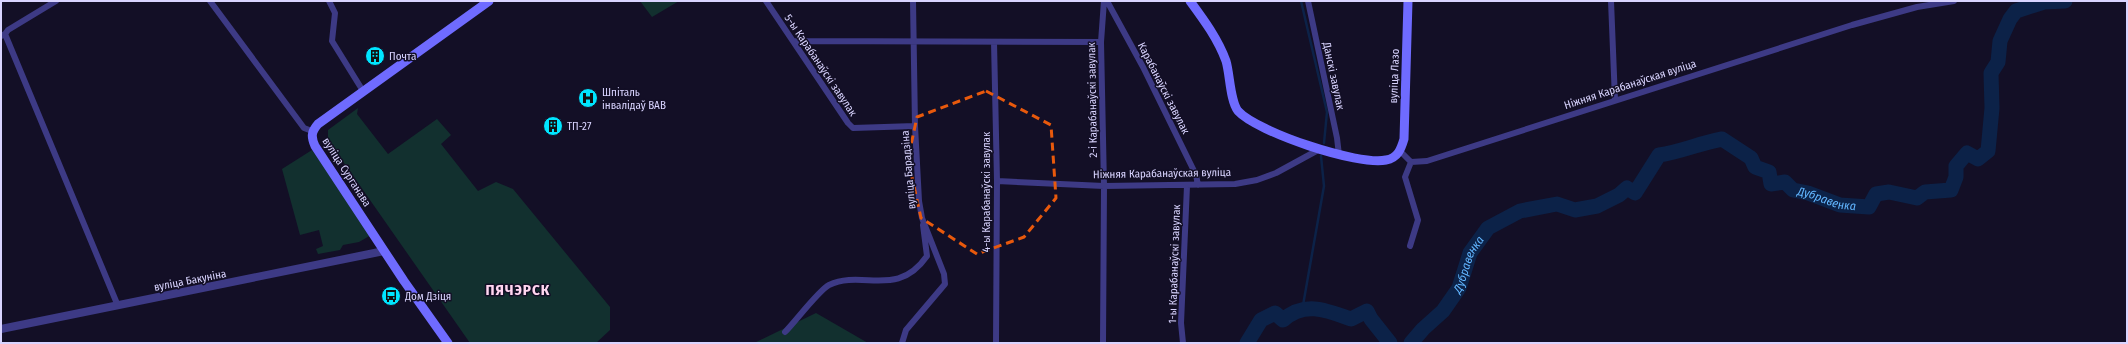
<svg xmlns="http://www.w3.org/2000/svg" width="2128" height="344" font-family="'Fira Sans Condensed',sans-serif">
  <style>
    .green { fill: #12302f }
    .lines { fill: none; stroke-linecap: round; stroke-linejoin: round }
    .stream { stroke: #0c2248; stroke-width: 2.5 }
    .river { stroke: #0c2248; stroke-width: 15 }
    .minor { stroke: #3d3a85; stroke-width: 6 }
    .tertiary { stroke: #3d3a85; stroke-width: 8 }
    .secondary { stroke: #6f6bff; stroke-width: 9 }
    .marked { fill: none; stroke: #e8590c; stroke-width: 3; stroke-dasharray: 8 5; stroke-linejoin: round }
    .labels { text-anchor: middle; stroke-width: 3; stroke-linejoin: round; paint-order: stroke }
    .poi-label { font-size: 11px; fill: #d9d4ff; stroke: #130f26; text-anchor: start }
    .street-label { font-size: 11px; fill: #d9d4ff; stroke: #130f26 }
    .water-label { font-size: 12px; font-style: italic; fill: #62b6ff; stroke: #130f26 }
    .district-label { font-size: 15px; font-weight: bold; letter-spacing: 1px; fill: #ffd6f0; stroke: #130f26 }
  </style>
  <rect width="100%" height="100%" fill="#130f26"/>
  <path class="green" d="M 640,1 L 679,1 L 652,17 Z
    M 358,108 L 357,114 L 388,154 L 437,119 L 451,135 L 441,144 L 478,191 L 496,182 L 513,189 L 610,307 L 610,330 L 596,343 L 470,343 L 328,140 L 328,130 Z
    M 312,150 L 373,234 L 359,242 L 343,245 L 340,250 L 318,254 L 316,249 L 323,246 L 319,230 L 300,235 L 282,169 Z
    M 816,313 L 868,343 L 754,343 Z"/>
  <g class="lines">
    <path class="stream" d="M 1301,1 L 1327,112 L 1324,143
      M 1302,311 L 1324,186 L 1321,156"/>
    <g class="river">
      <path d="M 1247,343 L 1261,320 L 1275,313 L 1283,320 C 1305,301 1326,310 1351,319 L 1367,311 L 1371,319 L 1390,343"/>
      <path id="s1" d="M 1411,343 L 1423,329 L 1443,311 L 1459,288 L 1470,253 L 1488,228 L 1520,211 L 1557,204 L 1575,210 L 1597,206 L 1619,195 L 1627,188 L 1635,193 L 1659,155 C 1681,152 1700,143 1722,139 L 1751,158 L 1755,167 L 1769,172 L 1771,184 L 1785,182 L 1793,190 L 1808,193 L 1840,205 L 1869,207 L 1876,194 L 1889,192 L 1917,198 L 1925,192 L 1951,190 L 1956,177 L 1956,166 L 1967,153 L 1978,159 L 1988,151 L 1992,108 L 1991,73 L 1998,62 L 2000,41 L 2010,19 L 2016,11 L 2044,2 L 2065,1"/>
    </g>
    <path class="minor" d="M 210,1 L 304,128 L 312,131
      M 329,1 L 335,13 L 332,41 L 363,91
      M 766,1 L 848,123 L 853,128 L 915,126
      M 1107,1 L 1143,67 L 1196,175 L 1198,185
      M 1308,1 L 1337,138 L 1339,155
      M 1611,1 L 1615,100
      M 5,34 L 118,306
      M 1,36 L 5,34 L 8,30 L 56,1
      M 793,41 L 1101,42
      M 994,42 L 997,181 L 996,343
      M 1400,151 L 1411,162 L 1427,161 L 1852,25 L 1917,7 L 1954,1
      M 997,181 L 1104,186 L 1235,184 L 1257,180 L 1276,173 L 1320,149
      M 1410,246 L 1418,220 L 1405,177 L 1411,162
      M 785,332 C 795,322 819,290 829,285 C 863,269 897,299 927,256 L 923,225
      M 902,343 L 906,330 L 945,284 L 944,274 L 922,218 L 919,201 L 915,126 L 913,1
      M 1103,343 L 1104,186 L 1101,42 L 1104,1
      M 1183,343 L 1181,323 L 1187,186"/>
    <path class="tertiary" d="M 1,329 L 384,251"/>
    <path class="secondary" d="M 1190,1 C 1204,20 1218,39 1226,61 C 1230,74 1230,101 1238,111 C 1257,132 1358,166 1386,160 C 1398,158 1401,149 1404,139 L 1408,1
      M 448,343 L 404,281 L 315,146 C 311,137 311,132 318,124 L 489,1"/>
  </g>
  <path class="marked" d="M 986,91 L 1051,125 L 1056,198 L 1024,237 L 977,254 L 921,218 L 908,159 L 917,117 Z"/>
  <defs>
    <symbol id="building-disc" viewBox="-11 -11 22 22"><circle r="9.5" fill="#00e5ff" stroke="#130f26"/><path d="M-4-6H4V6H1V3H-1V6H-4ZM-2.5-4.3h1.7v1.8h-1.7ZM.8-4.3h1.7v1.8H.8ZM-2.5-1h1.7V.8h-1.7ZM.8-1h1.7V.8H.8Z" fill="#111"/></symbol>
    <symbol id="hospital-disc" viewBox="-11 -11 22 22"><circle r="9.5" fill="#00e5ff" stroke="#130f26"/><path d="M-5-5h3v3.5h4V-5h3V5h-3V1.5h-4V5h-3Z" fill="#111"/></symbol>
    <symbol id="bus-disc" viewBox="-11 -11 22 22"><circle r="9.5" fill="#00e5ff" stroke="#130f26"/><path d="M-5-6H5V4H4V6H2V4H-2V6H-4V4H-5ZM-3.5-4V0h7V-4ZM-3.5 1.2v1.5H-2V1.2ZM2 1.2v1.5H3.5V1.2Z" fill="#111"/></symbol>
  </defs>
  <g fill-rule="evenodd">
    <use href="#building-disc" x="364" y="45" width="22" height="22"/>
    <use href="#hospital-disc" x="577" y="87" width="22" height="22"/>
    <use href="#building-disc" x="542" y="115" width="22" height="22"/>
    <use href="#bus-disc" x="380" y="285" width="22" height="22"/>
  </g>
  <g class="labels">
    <g class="poi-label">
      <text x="389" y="60">Почта</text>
      <text x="602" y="96">Шпіталь<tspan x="602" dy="13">інвалідаў ВАВ</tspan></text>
      <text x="567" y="130">ТП-27</text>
      <text x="405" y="300">Дом Дзіця</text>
    </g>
    <g class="street-label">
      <text transform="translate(821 65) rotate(56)" y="4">5-ы Карабанаўскі завулак</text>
      <text transform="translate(1334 76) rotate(78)" y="4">Данскі завулак</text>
      <text transform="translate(1394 76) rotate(-88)" y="4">вуліца Лазо</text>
      <text transform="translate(1630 84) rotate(-18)" y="4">Ніжняя Карабанаўская вуліца</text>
      <text transform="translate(1164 88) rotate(63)" y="4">Карабанаўскі завулак</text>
      <text transform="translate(1092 100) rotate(-91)" y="4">2-і Карабанаўскі завулак</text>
      <text transform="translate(908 170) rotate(-95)" y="4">вуліца Барадзіна</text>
      <text transform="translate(347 172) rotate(57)" y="4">вуліца Сурганава</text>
      <text transform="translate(1162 173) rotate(-1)" y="4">Ніжняя Карабанаўская вуліца</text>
      <text transform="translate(986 192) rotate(-90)" y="4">4-ы Карабанаўскі завулак</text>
      <text transform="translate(1174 264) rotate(-88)" y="4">1-ы Карабанаўскі завулак</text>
      <text transform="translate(190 280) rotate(-11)" y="4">вуліца Бакуніна</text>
    </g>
    <g class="water-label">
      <text dy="4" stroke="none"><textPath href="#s1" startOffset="543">Дубравенка</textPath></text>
      <text dy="4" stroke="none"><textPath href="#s1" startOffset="99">Дубравенка</textPath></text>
    </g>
    <g class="district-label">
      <text x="518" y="295">ПЯЧЭРСК</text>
    </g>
  </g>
  <rect width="2128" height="344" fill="none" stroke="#d9d4ff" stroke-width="4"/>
</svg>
